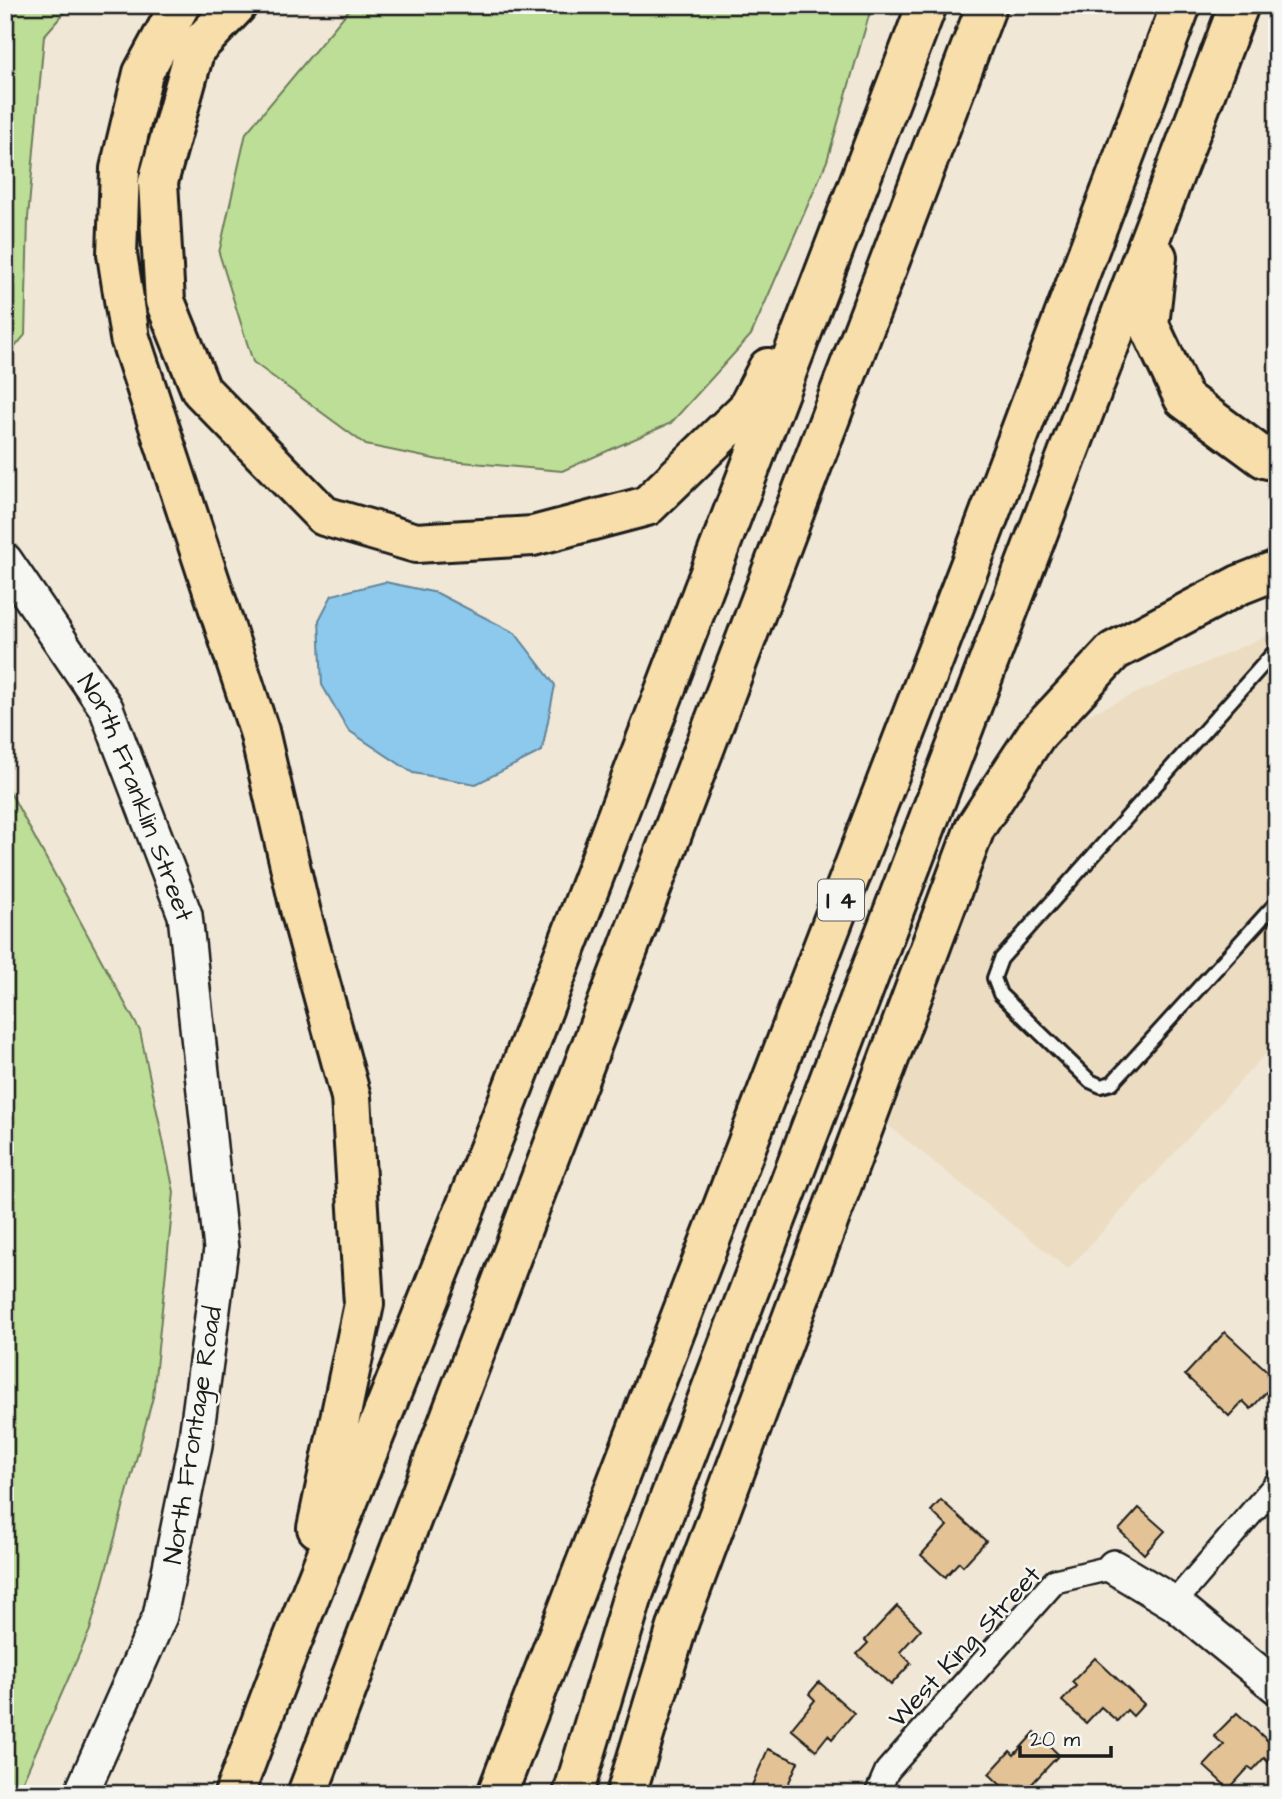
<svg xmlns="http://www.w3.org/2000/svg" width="1282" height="1799" font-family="'Architects Daughter',sans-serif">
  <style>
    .built { fill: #ecdcc2 }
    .green { fill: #bdde97; stroke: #6c7d5a; stroke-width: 2 }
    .water { fill: #8dc9ed; stroke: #608499; stroke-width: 2 }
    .building { fill: #e3c395; stroke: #1c1c1c; stroke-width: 2 }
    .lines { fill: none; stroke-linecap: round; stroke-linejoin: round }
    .lane-casing { stroke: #1c1c1c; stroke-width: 18 }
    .street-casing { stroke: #1c1c1c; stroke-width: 28 }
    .secondary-casing { stroke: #1c1c1c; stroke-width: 38 }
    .highway-casing { stroke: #1c1c1c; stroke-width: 44 }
    .lane { stroke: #f6f6f2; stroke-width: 12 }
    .street { stroke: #f6f6f2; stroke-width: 23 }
    .secondary { stroke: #f6f6f2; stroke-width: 33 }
    .highway { stroke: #f8deab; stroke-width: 38 }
    .labels { text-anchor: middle; stroke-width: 5; stroke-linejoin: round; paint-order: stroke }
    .shield { fill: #f6f6f2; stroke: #5d5d5c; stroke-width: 2 }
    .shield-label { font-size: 24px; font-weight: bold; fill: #1c1c1c }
    .street-label { font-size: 26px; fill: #1c1c1c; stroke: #f6f6f2 }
  </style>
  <rect width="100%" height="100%" fill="#f0e7d6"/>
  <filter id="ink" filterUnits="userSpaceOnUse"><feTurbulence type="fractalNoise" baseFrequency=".0143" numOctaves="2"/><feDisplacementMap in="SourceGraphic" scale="14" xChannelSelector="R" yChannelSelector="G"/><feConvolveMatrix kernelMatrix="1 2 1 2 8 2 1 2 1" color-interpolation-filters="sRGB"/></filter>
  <g filter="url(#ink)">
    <path class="built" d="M 1277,631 L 1277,1041 L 1068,1269 L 884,1122 L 990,837 L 1050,746 L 1072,722 Z"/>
    <path class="green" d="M 5,5 L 71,5 L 44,36 L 28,218 L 25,335 L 5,359 Z
      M 353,5 L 872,5 L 827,161 L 751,335 L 671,423 L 562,471 L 439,460 L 366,445 L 253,362 L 219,253 L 246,133 Z
      M 5,783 L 140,1031 L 174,1192 L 153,1397 L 90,1630 L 17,1794 L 5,1794 Z"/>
    <path class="water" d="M 385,582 L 437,593 L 515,633 L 555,685 L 542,751 L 476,784 L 413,773 L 348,730 L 322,685 L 319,620 L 332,595 Z"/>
    <path class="building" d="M 1225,1332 L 1277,1380 L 1251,1409 L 1243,1401 L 1229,1416 L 1185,1375 Z
      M 941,1500 L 986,1541 L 963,1566 L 959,1562 L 945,1577 L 921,1555 L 947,1526 L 931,1511 Z
      M 1139,1508 L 1165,1531 L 1144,1554 L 1119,1530 Z
      M 897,1606 L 921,1629 L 900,1652 L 911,1663 L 891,1685 L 857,1654 L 868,1643 L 865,1640 Z
      M 1095,1658 L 1144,1704 L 1133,1716 L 1127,1710 L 1117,1721 L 1101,1707 L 1086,1723 L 1062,1701 L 1076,1686 L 1072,1682 Z
      M 819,1682 L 854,1713 L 832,1739 L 828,1735 L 816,1750 L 791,1729 L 815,1700 L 809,1694 Z
      M 1237,1713 L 1277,1749 L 1277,1770 L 1264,1758 L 1253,1770 L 1249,1767 L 1229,1789 L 1204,1766 L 1224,1745 L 1214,1736 Z
      M 1035,1732 L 1059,1755 L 1027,1789 L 1025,1787 L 1019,1794 L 1010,1794 L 989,1774 L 1010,1751 L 1014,1755 Z
      M 768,1749 L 798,1762 L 786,1789 L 791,1792 L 790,1794 L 751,1794 L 749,1792 Z"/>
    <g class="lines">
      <defs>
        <path id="lane" d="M 1277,649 L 1001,959 L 994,978 L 1000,994 L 1090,1081 L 1101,1086 L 1112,1083 L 1277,902"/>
        <path id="street" d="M 1174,1603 L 1277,1483
          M 877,1794 L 887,1771 L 1055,1581 L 1114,1567"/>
        <g id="secondary">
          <path id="s1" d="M 5,560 L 106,708 L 185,915 L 221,1249 L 195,1445 L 160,1616 L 81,1794"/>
          <path d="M 1114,1567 L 1174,1603 L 1277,1687"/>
        </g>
        <path id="highway" d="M 180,5 L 143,73 L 120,169 L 117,254 L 130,338 L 259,731 L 301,913 L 351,1097 L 364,1304 L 317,1528
          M 237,5 L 195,49 L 158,182 L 165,301 L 201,390 L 324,516 L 416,543 L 533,536 L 647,506 L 747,409 L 768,368
          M 1157,257 L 1149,325 L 1184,399 L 1264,458 L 1277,461
          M 234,1794 L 283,1664 L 508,1101 L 927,5
          M 307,1794 L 987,5
          M 497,1794 L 977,547 L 1181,5
          M 573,1794 L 634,1592 L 1239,5
          M 626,1794 L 678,1624 L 975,828 L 1036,735 L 1114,651 L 1239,585 L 1277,570"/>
      </defs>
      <use href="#lane" class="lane-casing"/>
      <use href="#street" class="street-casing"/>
      <use href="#secondary" class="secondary-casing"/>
      <use href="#highway" class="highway-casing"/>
      <use href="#lane" class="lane"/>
      <use href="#street" class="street"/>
      <use href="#secondary" class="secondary"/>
      <use href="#highway" class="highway"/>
    </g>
  </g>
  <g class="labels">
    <rect class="shield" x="818" y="879.5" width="46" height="41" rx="5"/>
    <g class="shield-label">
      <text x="841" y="908">I 4</text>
    </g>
    <g class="street-label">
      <text dy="9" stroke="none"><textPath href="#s1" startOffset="273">North Franklin Street</textPath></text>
      <text transform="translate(192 1435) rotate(-81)" y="9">North Frontage Road</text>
      <text transform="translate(964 1646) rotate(-47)" y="9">West King Street</text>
    </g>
  </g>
  <rect width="1282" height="1799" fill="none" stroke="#f6f6f2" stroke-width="28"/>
  <rect x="14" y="14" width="1254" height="1771" fill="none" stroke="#1c1c1c" stroke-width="2.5" filter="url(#ink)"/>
  <path d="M1020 1746v10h91v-10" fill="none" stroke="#1c1c1c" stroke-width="3.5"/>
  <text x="1030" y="1746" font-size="21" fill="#1c1c1c" stroke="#f6f6f2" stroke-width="5" paint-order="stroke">20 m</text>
</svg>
